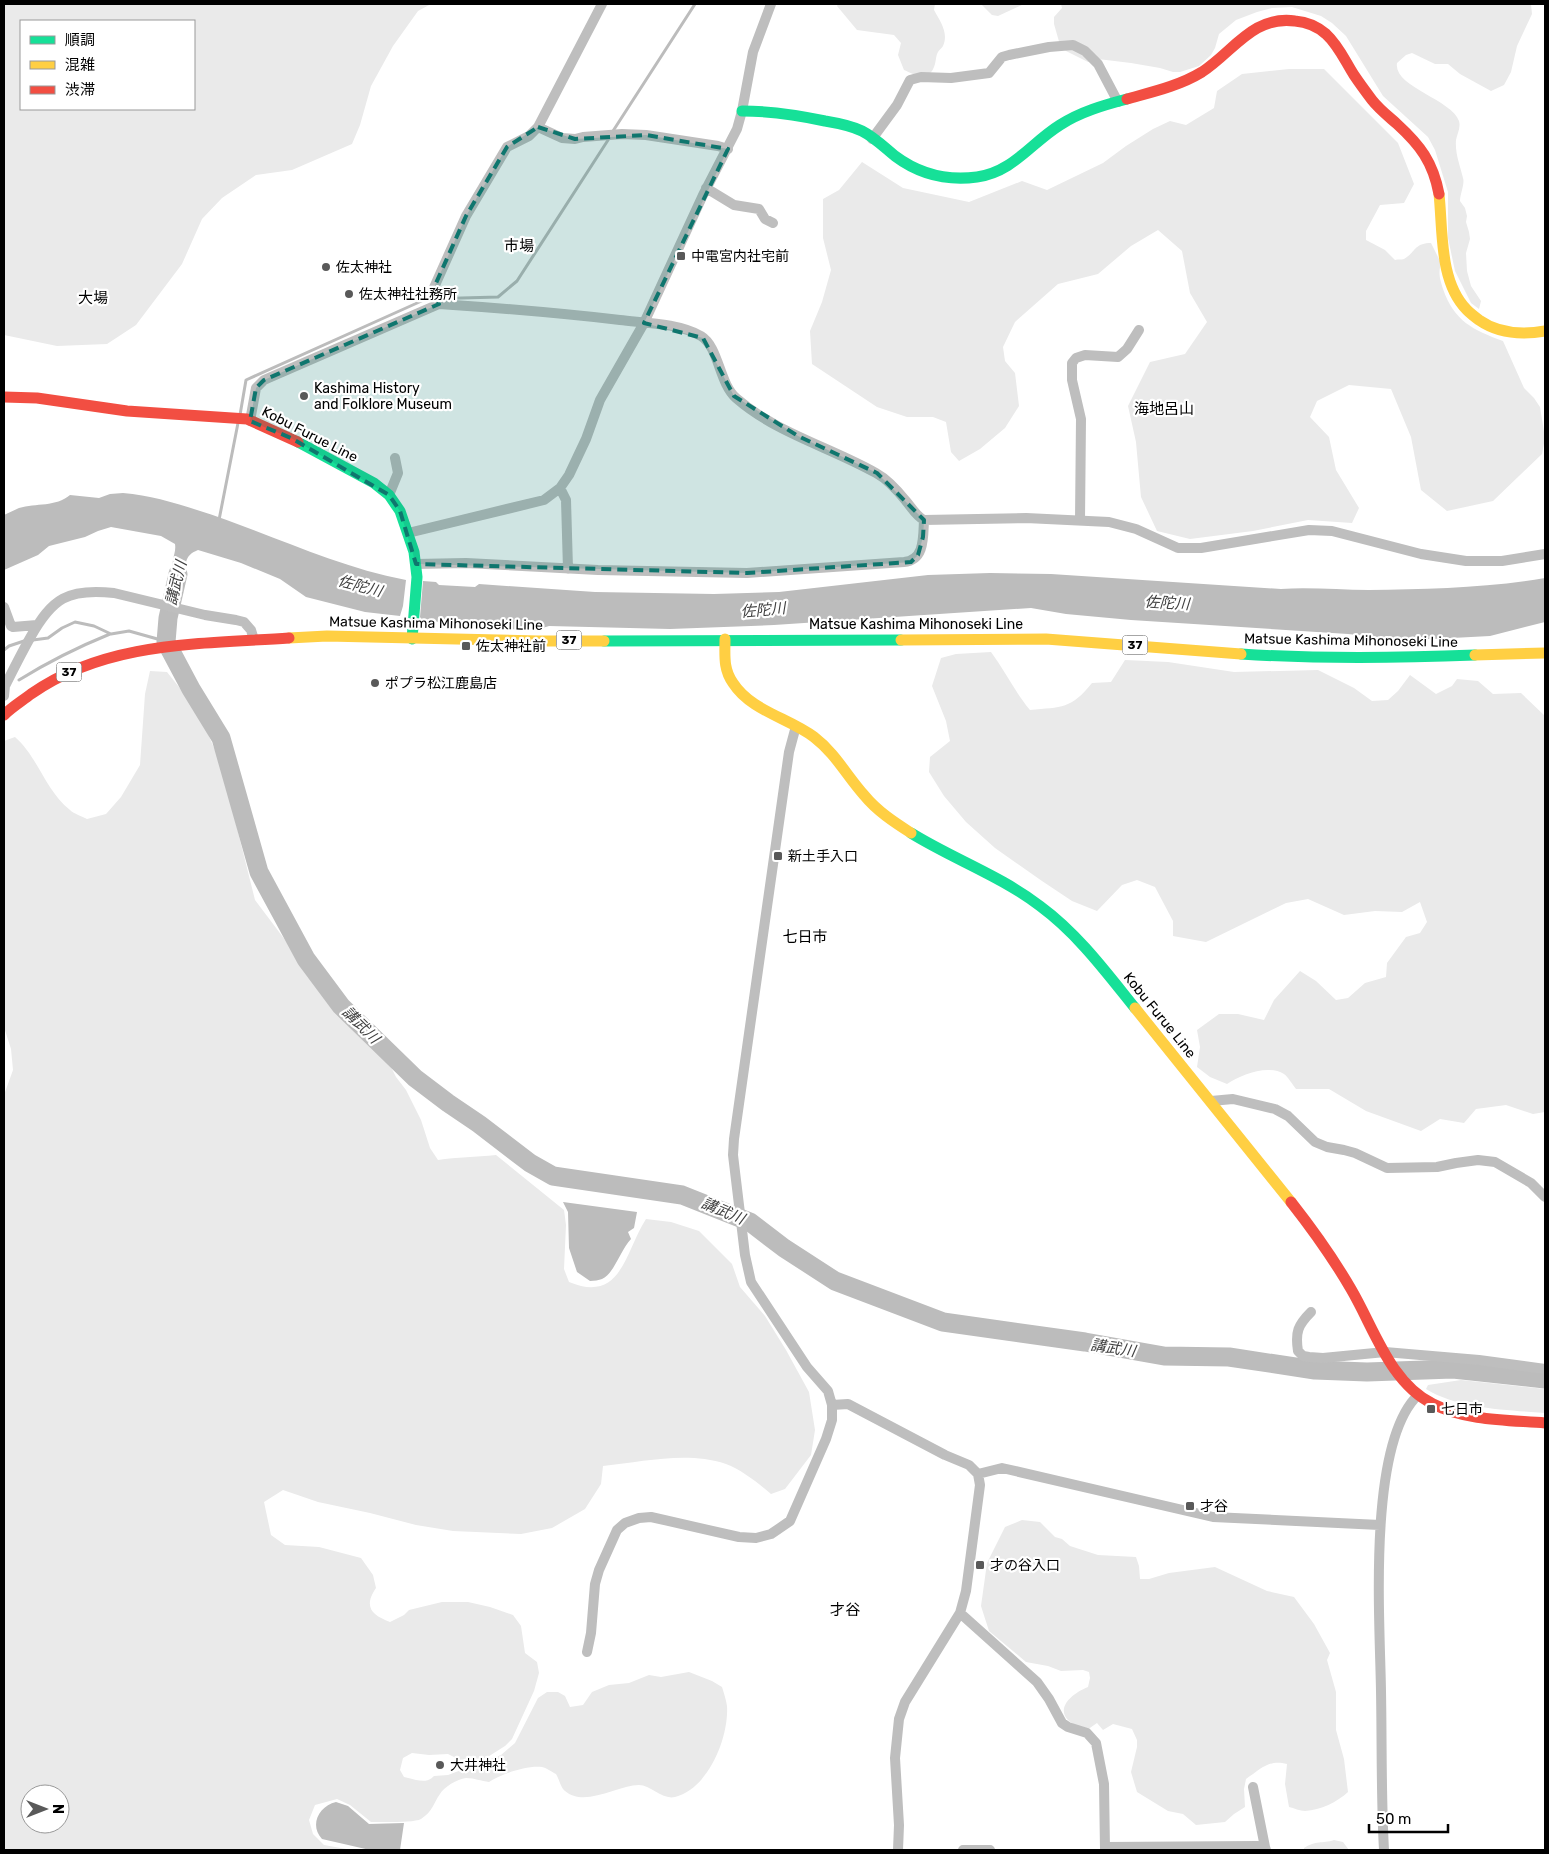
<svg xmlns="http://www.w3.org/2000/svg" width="1549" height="1854" font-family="Rubik,'Noto Sans JP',sans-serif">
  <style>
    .green { fill: #eaeaea; fill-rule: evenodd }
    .water { fill: #bcbcbc }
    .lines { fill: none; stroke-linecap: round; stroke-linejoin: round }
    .stream { stroke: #bcbcbc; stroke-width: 3 }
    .river { stroke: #bcbcbc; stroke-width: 19 }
    .street { stroke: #bebebe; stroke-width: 10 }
    .fast { stroke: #16e098; stroke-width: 11 }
    .slow { stroke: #ffcf43; stroke-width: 11 }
    .jam { stroke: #f24e42; stroke-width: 11 }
    .marked { fill: #0f766e; fill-opacity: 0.2; stroke: #0f766e; stroke-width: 4; stroke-dasharray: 10 6; stroke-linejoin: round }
    .poi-dot { fill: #595959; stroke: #fff; stroke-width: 2 }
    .labels { text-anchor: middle; stroke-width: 4.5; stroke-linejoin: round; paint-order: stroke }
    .shield { fill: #fff; stroke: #4c4c4c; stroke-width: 1 }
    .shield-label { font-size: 12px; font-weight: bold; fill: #000 }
    .poi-label { font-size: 14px; fill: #000; stroke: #fff; text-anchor: start }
    .street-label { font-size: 14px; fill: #000; stroke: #fff }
    .neighbourhood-label { font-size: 15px; fill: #000; stroke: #fff }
    .water-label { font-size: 15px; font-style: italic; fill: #404040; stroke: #fff }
  </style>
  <rect width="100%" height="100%" fill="#fff"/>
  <path class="green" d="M 4,4 L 431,4 L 418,11 L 393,46 L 371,86 L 360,125 L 352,144 L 292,170 L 256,175 L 222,198 L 202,219 L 182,264 L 136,325 L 107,344 L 57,346 L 4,335 ZM 21,21 L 194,21 L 194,109 L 21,109 Z
    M 838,4 L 935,4 L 934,10 C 940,21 949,33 943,46 C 942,48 939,50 938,52 C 936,55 936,60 935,64 C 930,82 917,76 904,70 L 898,55 L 901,43 L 894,35 L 857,30 L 837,6 Z
    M 981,4 L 1024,4 L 998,16 L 992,15 Z
    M 1061,4 L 1531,4 L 1532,14 L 1517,46 L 1511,72 L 1504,85 L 1491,91 L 1460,74 L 1448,64 L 1435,64 L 1412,53 L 1406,55 L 1397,63 C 1393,87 1451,99 1459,121 C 1461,128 1457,134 1456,140 C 1455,154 1460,165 1463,178 C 1465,184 1460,194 1460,201 L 1465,208 L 1467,216 L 1466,222 L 1469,232 L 1470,239 L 1466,253 L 1467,271 L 1471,286 L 1481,301 L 1479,309 L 1471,303 L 1455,271 L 1448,238 L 1448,192 L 1435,150 L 1428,137 L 1383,96 L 1346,36 L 1332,23 L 1321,16 L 1292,7 L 1272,8 L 1257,12 L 1236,20 L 1219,34 L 1215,48 L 1211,55 L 1199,66 L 1180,72 L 1173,72 L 1160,68 L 1131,63 L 1098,59 L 1094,62 L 1088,62 L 1066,51 L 1060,45 L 1054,24 L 1054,17 L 1062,8 Z
    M 1289,69 L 1324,69 L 1398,143 L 1414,184 L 1404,203 L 1380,205 L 1366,231 L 1366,240 L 1385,250 L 1395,260 C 1398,259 1401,260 1404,259 C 1415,253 1414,243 1431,243 L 1441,263 C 1438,275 1440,278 1443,289 C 1454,321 1473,330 1503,341 L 1524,388 L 1534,398 L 1540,407 L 1545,438 L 1542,454 L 1493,501 L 1447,511 L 1421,490 L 1411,437 L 1391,389 L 1349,385 L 1317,401 L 1310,417 L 1329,437 L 1336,470 L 1359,508 L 1352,523 L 1308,520 L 1253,531 L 1190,539 L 1157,531 L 1141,497 L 1136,442 L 1128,406 L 1150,362 L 1185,354 L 1207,322 L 1190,293 L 1182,251 L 1158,230 L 1131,246 L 1098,274 L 1058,284 L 1015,322 L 1003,347 L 1005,361 L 1015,373 L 1019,406 L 1005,428 L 980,449 L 959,461 L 951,452 L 946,422 L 933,417 L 907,417 L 877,407 L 812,364 L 810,331 L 822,302 L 831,270 L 823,238 L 823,199 L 839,190 L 862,162 L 903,188 L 969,202 L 1022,181 L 1047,190 L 1103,163 L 1126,146 L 1153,129 L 1170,121 L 1186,125 L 1214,108 L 1217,91 L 1242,74 Z
    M 991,652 C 1005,671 1015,692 1030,710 C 1062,707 1071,709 1092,683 L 1111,682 L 1125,660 L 1168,662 L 1234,672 L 1318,670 L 1354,688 L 1372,701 L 1388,700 L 1398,691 L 1410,675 L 1436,694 L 1452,686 L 1457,679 L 1478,681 L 1493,694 L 1521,693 L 1545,716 L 1545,1112 L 1533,1114 L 1506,1105 L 1476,1109 L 1464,1123 L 1440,1119 L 1421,1131 L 1366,1111 L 1329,1089 L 1296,1089 C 1293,1085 1288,1077 1284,1074 C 1267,1064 1241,1075 1227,1084 L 1210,1077 L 1197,1067 L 1200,1047 L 1197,1030 L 1219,1014 L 1238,1014 L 1264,1020 L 1274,1000 L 1300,971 L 1316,981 L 1336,1000 L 1348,998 L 1365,983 L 1386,977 L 1387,963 L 1406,937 L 1420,933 L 1427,922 L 1420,902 L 1402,912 L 1375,911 L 1344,915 L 1308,899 L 1286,903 L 1206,942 L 1173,936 L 1173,921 L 1155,887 L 1137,880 L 1122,885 L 1097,911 L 1072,901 L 1042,881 L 995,848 L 966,822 L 944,796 L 929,772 L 930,757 L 950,741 L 946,721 L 932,686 L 941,658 L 956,654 Z
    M 150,671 L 167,672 L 198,711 L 221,764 L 255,900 L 346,1021 L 386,1057 L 396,1077 L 406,1090 L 421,1120 L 430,1148 L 438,1160 C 457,1157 476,1157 496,1155 L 564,1210 L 566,1225 L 564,1269 L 569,1282 C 622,1304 625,1251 646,1219 L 671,1222 L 699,1231 L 732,1264 L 740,1287 L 765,1316 L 786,1350 L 809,1392 L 815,1430 L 811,1455 L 785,1489 L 771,1494 C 758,1483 742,1470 726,1464 C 686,1451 644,1462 603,1466 L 601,1484 L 585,1509 L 552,1528 L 521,1534 L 453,1531 L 416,1525 L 370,1513 L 318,1502 L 283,1490 L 264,1502 L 271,1535 L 285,1545 L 319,1547 L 361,1558 L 373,1575 L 376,1588 C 363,1607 372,1615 390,1622 L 404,1615 L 409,1610 L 442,1602 L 468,1602 L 490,1607 L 513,1615 L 521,1626 L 525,1653 L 537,1662 L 539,1673 L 534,1691 L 512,1739 L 505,1746 L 486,1758 L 460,1760 L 448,1754 L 429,1755 L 412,1753 L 403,1758 L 400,1770 L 404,1777 C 415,1779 426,1785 434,1776 L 448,1775 L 501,1755 L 515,1743 L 538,1698 L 547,1692 L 558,1692 L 565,1696 L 570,1707 L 583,1705 L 592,1692 L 609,1685 L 629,1683 L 649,1675 L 661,1677 L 689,1672 L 712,1681 L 722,1687 C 724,1693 726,1700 727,1706 C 729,1738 708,1789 675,1797 C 662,1800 651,1785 639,1785 C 617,1785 585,1808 565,1791 C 561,1788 559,1779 556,1774 C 552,1772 547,1768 542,1767 C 527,1765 501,1774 489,1782 C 482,1781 473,1778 466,1778 C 457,1779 444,1787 440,1794 C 433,1804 433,1811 421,1819 C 414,1823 382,1822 371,1822 L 350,1805 L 337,1799 L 315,1805 L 309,1820 L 313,1834 L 324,1845 L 352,1850 L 4,1850 L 4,1095 L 13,1070 L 11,1049 L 4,1027 L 4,741 L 15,737 C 38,757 45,790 70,810 C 74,814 82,816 87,819 L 106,814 L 121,797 L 140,765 L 145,694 ZM 30,1794 L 60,1794 L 60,1824 L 30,1824 Z
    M 1461,1380 L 1545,1389 L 1545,1413 C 1508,1410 1458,1409 1426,1389 L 1428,1385 Z
    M 1022,1520 L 1040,1522 L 1055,1537 L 1062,1539 L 1070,1546 L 1098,1555 L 1136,1557 L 1139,1566 L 1140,1579 L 1149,1579 L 1169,1573 L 1215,1567 L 1267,1591 L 1294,1597 L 1314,1624 L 1330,1653 L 1327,1660 L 1336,1692 L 1336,1730 L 1344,1759 L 1348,1792 C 1337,1802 1321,1810 1305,1811 C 1300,1811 1294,1808 1289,1807 L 1285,1784 L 1287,1764 C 1269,1759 1261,1769 1246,1779 L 1244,1789 L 1245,1807 L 1234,1814 L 1225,1822 L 1196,1825 L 1183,1814 L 1168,1811 L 1137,1792 L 1131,1772 L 1137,1747 L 1137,1740 L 1132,1729 L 1113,1724 L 1103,1730 L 1097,1723 L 1087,1730 C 1081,1727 1074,1725 1069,1721 C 1054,1707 1075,1692 1088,1687 L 1090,1678 L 1089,1672 L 1083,1670 L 1061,1671 L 1048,1666 L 1026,1662 L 989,1631 L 981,1606 L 987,1563 L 1005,1527 Z
    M 1334,1840 L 1343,1842 L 1349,1850 L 1304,1850 L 1304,1848 C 1316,1840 1322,1844 1334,1840 Z"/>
  <path class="water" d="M 123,493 C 149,495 172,502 197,510 C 267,532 333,566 406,580 L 403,606 L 400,616 L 365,612 L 306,597 L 280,579 L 241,563 L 198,550 C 183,556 187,564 184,576 C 182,584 179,592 177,599 L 166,597 C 169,585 172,573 173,560 C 174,554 176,550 175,544 L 161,536 L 111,527 L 98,531 L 85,537 L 49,546 L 38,555 L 4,570 L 4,515 C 9,513 14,510 19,508 C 36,503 56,507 70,495 L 99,498 L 110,494 Z
    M 990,573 L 1051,574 L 1281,589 C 1310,587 1340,590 1369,590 C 1427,589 1488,588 1545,578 L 1545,622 L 1490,636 L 1433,639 L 1398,639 L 1348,634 L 1131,620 L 1066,614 L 1031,608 L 774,625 L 670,629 L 549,626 C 527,635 450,623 422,620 L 420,617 L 423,581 L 436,582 L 439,585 L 475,587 L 479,584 L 595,592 L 714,594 L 779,592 L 928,575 Z
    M 563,1202 L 637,1212 L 634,1228 L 628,1232 L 631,1239 C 621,1249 614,1274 602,1279 C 599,1280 594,1281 590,1281 L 577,1272 L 569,1248 L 568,1212 Z
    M 336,1802 L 348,1806 L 369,1824 L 404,1823 L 400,1850 L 370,1850 L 322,1839 C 309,1825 319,1806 336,1802 Z"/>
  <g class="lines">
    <path class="stream" d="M 613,131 L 695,4
      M 240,415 L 246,380 L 426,299 L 498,297 L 517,281 L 610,137
      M 219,520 L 238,423
      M 33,640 L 48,638 L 62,628 L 75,622 L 94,626 L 111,634 L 129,631 L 161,640
      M 4,650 L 9,646 L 24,641
      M 19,680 C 48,662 78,647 110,634"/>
    <path class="river" d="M 178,574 L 168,618 L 166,642 L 191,689 L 221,738 L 259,872 L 306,959 L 341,1006 L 415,1078 L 448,1103 L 479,1124 L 530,1163 L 553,1176 L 682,1195 L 750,1222 L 784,1248 L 835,1281 L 943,1322 L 1085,1342 L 1164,1356 L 1229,1357 L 1315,1370 L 1367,1372 L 1453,1369 L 1545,1379"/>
    <path class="street" d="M 602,4 L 538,127 L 562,138 L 575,139 L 583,137 L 622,134 L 646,135 L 718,146 L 728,149
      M 538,127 L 529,136 L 507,147 L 466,216 L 432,292 L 439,304 C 499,308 559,313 620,320 C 645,323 678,323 701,336 C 719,347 719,383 736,398 C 776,433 830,447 876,473 C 887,479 898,491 906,501 C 912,508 916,516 924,520 L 1026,518 L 1109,522 L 1136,529 L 1178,548 L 1201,548 L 1309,530 L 1332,531 L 1421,554 L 1466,561 L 1502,561 L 1545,554
      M 872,139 L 897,105 L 910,80 L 921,77 L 951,78 L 989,73 L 1002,57 L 1009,55 L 1049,47 L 1073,45 L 1085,51 L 1098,64 L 1118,102
      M 706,188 L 734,205 L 759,209 L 765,219 L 773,223
      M 250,421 L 256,388 L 264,380 L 439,304
      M 560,488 L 566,500 L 568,569
      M 389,495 L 398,473 L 395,458
      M 1080,520 L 1081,419 L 1072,380 L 1072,363 L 1076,358 L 1085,355 L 1118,357 L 1127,349 L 1139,330
      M 408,533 L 544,500 L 560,488 L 569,475 L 586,439 L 600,400 L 644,323 L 703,195 L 737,129 L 742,111 L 753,52 L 771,4
      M 416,564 L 466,563 L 598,570 L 747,573 L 904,562 C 925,560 923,537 924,520
      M 4,607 L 11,626 L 13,627 L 37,625
      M 4,696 L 5,686 C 13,670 21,654 30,638 C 52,598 68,588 114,593 L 205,615 L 236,620 L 244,622 L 251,630 L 254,640
      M 1211,1101 L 1233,1099 L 1275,1109 L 1288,1116 L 1315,1142 L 1327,1147 L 1344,1150 L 1355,1153 L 1387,1168 L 1437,1167 L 1456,1163 L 1478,1160 L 1495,1162 L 1531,1183 L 1545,1197
      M 1311,1312 C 1298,1325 1295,1332 1298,1351 L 1303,1356 L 1309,1357 L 1323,1358 L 1385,1352 L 1479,1360 L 1545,1369
      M 832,1405 L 848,1404 L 945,1455 L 969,1465 L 978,1474 L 980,1485 L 966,1591 L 960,1613 L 905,1702 L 899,1719 L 895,1758 L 899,1825 L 898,1850
      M 978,1474 L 1002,1468 L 1213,1517 L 1380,1525
      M 960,1613 L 1037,1682 L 1049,1699 L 1062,1723 L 1068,1727 L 1087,1733 L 1096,1743 L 1104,1784 L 1105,1850
      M 587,1652 L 591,1633 L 595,1584 L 599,1570 L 617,1530 L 625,1523 L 639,1518 L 651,1517 L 739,1537 L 756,1538 L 771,1534 L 790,1521 L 826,1439 L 832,1420 L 832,1405 L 828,1391 L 807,1367 L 751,1282 L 745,1255 L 733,1155 L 734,1139 L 789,752 L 796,726
      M 1253,1787 L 1265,1847
      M 1105,1847 L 1257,1846 L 1265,1847 L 1266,1850
      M 963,1850 L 990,1850
      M 1384,1850 C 1381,1797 1382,1744 1381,1691 C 1380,1621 1367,1444 1418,1395"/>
    <path class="fast" d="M 742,111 C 770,111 797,115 825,121 C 837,123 850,125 862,131 C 874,137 884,147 895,156 C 919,174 947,181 977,177 C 1013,172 1031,143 1060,125 C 1080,112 1104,105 1127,99
      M 298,442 L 374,483 L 389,495 L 400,511 L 414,552 L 417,577 L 412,639
      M 604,641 L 901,640
      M 1241,654 C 1319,659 1398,658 1475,655
      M 911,833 C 953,859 1001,876 1040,906 C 1078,934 1106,972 1135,1008"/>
    <path class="slow" d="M 1439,194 C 1443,231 1439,282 1467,310 C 1471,314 1475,317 1479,320 C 1499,334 1522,335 1545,331
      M 289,638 L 327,636 L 538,641 L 604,641
      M 725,639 C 725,655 723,669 733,683 C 751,711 789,718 814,737 C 835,753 847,776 864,795 C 877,811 894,822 911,833
      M 901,640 L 1046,639 L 1241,654
      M 1475,655 L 1545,653
      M 1135,1008 L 1291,1202"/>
    <path class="jam" d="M 1127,99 C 1152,92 1179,86 1202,72 C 1233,52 1253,15 1295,21 C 1307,22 1318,27 1326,34 C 1339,46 1345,61 1354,75 C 1360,84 1366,92 1372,100 C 1379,109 1388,116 1397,124 C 1420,145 1433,162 1439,194
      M 4,397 L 37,398 L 127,411 L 247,419 L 298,442
      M 4,715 C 12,707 22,701 31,694 C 106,641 201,644 289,638
      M 1291,1202 C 1313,1230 1333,1258 1351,1289 C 1374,1328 1390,1383 1433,1404 C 1467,1421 1508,1420 1545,1423"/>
  </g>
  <path class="marked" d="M 538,127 L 575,139 L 646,135 L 728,149 L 644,323 L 703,338 L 734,396 L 798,436 L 877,473 L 924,520 L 923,537 L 918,555 L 911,562 L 747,573 L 416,564 L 400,511 L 389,495 L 291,438 L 250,421 L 256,388 L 264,380 L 439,304 L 432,292 L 466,216 L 507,147 Z"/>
  <g class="poi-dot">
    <rect x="676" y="251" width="10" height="10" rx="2.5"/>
    <circle cx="326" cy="267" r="5"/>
    <circle cx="349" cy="294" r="5"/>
    <circle cx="304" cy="396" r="5"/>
    <rect x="461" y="641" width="10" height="10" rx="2.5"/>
    <circle cx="375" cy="683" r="5"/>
    <rect x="773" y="851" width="10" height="10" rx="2.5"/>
    <rect x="1426" y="1404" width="10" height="10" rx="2.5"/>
    <rect x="1185" y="1501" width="10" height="10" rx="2.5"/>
    <rect x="975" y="1560" width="10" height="10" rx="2.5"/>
    <circle cx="440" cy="1765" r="5"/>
  </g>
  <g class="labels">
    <g class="shield">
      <rect x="556.5" y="630.5" width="25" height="19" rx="4"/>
      <rect x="1122.5" y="635.5" width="25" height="19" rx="4"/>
      <rect x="56.5" y="662.5" width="25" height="19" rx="4"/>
    </g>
    <g class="shield-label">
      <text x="569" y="644">37</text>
      <text x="1135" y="649">37</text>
      <text x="69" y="676">37</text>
    </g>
    <g class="poi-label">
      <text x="691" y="261">中電宮内社宅前</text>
      <text x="336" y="272">佐太神社</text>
      <text x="359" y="299">佐太神社社務所</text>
      <text x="314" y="393">Kashima History<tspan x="314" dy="16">and Folklore Museum</tspan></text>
      <text x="476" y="651">佐太神社前</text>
      <text x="385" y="688">ポプラ松江鹿島店</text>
      <text x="788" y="861">新土手入口</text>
      <text x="1441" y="1414">七日市</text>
      <text x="1200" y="1511">才谷</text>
      <text x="990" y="1570">才の谷入口</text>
      <text x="450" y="1770">大井神社</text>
    </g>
    <g class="street-label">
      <text transform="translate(310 434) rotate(27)" y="5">Kobu Furue Line</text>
      <text transform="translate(436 623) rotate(1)" y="5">Matsue Kashima Mihonoseki Line</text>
      <text x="916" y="629">Matsue Kashima Mihonoseki Line</text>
      <text transform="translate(1351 640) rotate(1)" y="5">Matsue Kashima Mihonoseki Line</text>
      <text transform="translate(1160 1015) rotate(51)" y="5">Kobu Furue Line</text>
    </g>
    <g class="neighbourhood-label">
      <text x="519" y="251">市場</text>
      <text x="93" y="303">大場</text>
      <text x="1164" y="414">海地呂山</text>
      <text x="805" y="942">七日市</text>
      <text x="845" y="1615">才谷</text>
    </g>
    <g class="water-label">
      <text transform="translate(176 583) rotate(-76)" y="5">講武川</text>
      <text transform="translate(360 586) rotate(15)" y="5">佐陀川</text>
      <text transform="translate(1167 603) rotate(3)" y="5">佐陀川</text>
      <text transform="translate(763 610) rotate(-5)" y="5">佐陀川</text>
      <text transform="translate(361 1025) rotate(45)" y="5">講武川</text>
      <text transform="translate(723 1211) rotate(23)" y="5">講武川</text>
      <text transform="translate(1113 1348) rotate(9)" y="5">講武川</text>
    </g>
  </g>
  <rect width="1549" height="1854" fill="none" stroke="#000000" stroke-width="10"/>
  <rect x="20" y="20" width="175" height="90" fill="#ffffff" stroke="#999999"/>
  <rect x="30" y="36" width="25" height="8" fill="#16e098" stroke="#999999"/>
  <text x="65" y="45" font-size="15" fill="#000000">順調</text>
  <rect x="30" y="61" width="25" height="8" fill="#ffcf43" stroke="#999999"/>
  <text x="65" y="70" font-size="15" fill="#000000">混雑</text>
  <rect x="30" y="86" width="25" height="8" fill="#f24e42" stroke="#999999"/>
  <text x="65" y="95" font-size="15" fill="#000000">渋滞</text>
  <g transform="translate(45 1809) rotate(90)"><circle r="24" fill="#ffffff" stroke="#999999"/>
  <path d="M0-4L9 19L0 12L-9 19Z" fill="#595959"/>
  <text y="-8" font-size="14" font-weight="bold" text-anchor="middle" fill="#000000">N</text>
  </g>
  <path d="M1369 1824v8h79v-8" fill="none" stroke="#000000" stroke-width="2.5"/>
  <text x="1376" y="1824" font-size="15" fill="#000000" stroke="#ffffff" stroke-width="4" paint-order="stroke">50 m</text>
</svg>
